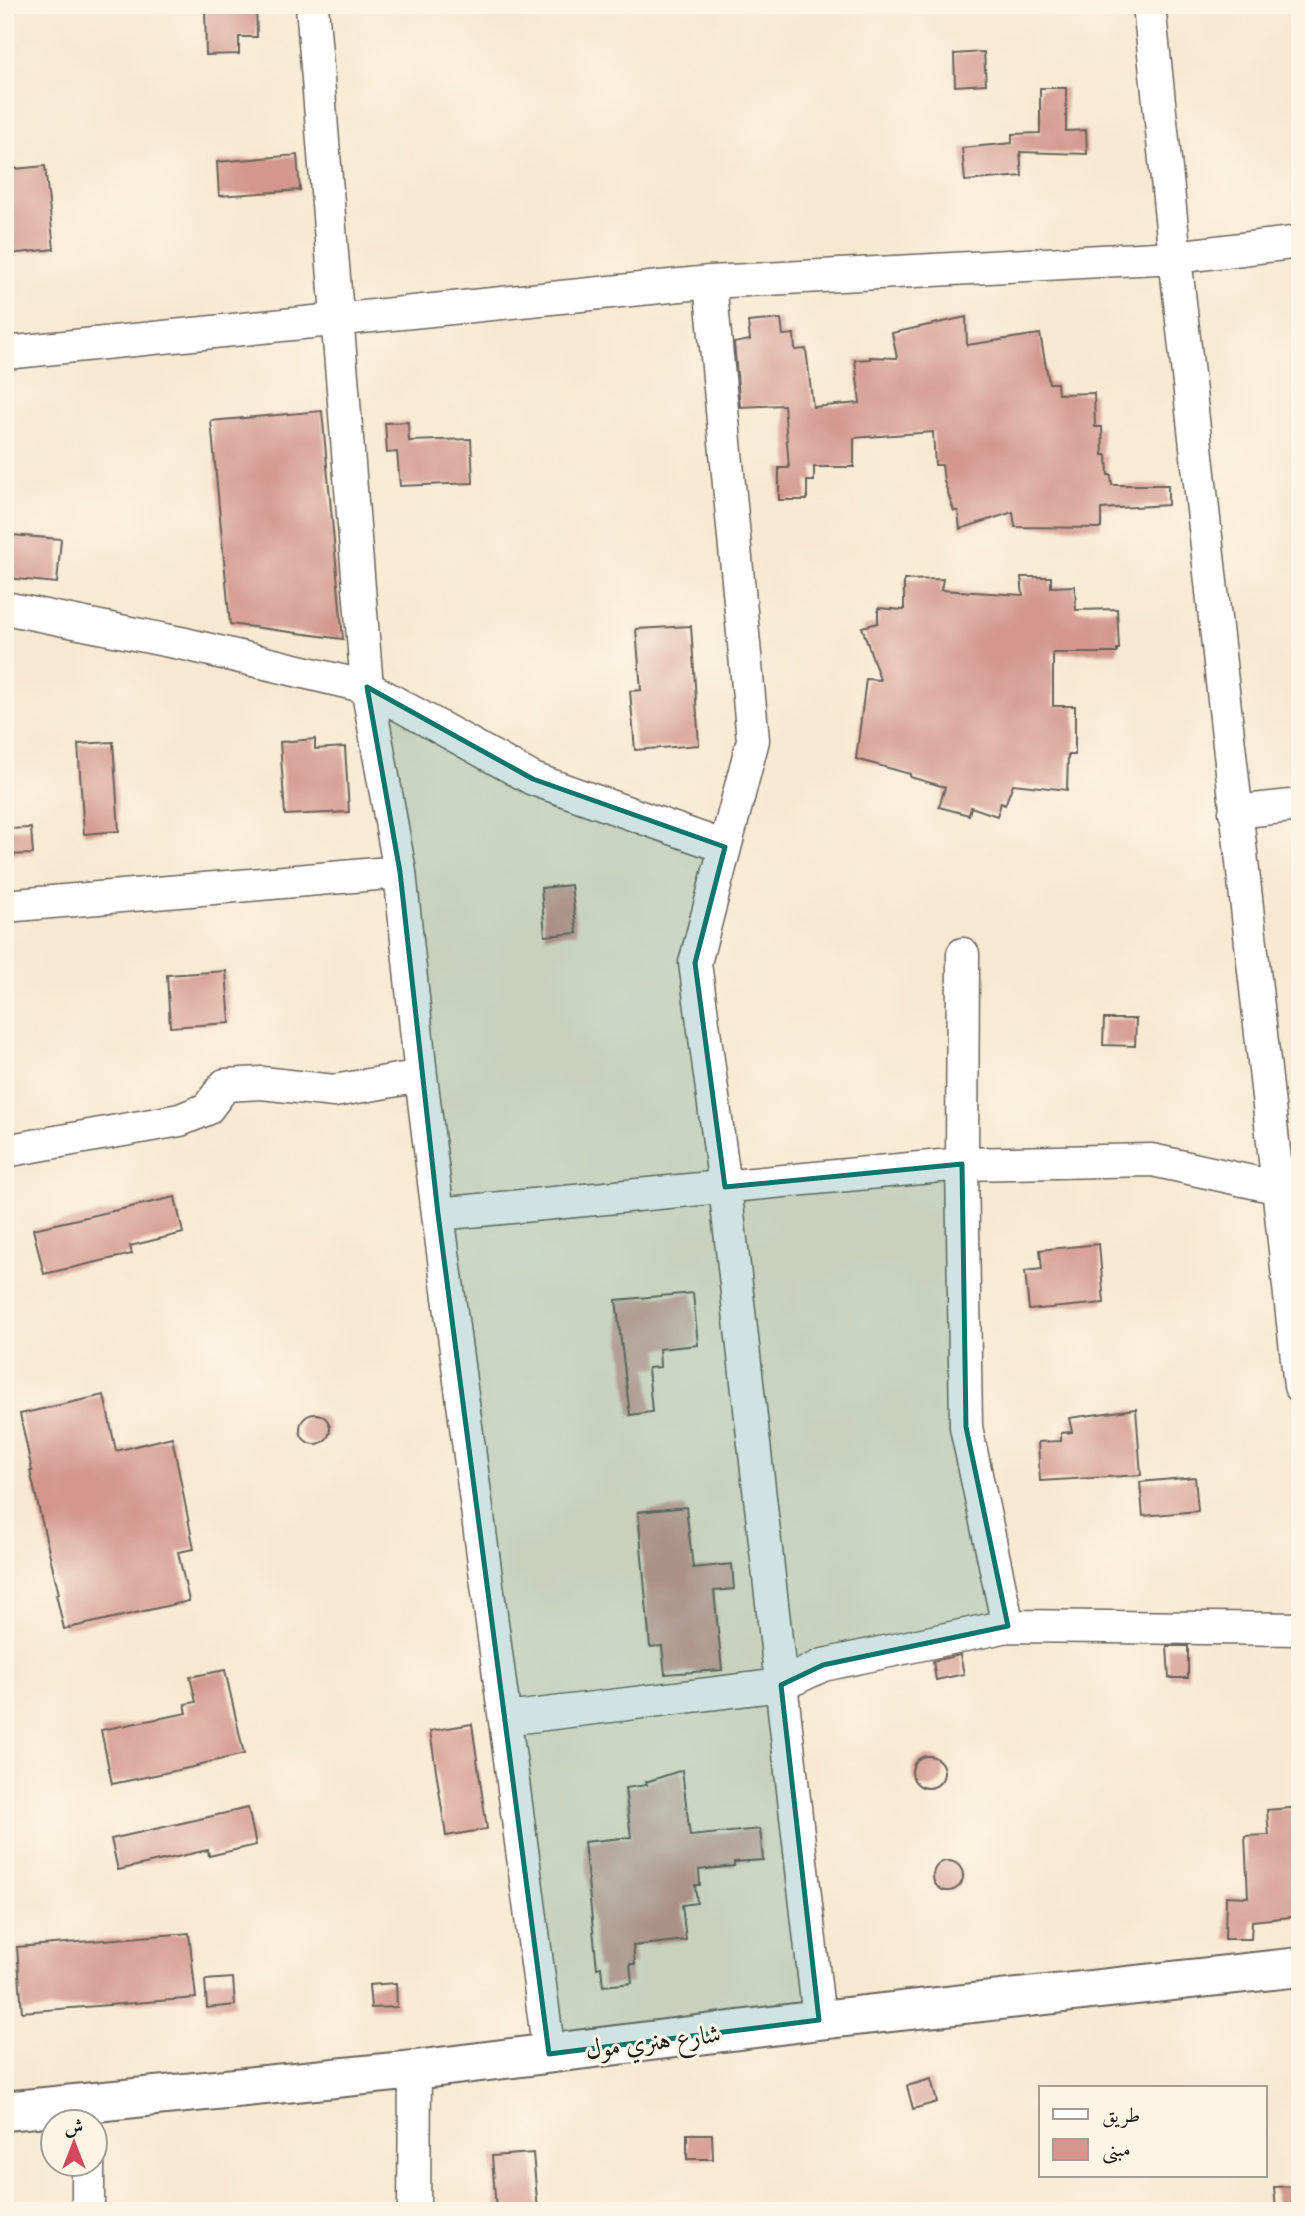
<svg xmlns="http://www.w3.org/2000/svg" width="1305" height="2216" font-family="'EB Garamond',Amiri,serif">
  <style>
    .building { fill: #d3978d }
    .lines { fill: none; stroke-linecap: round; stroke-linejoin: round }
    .minor-casing { stroke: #69635b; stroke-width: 35 }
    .trunk-casing { stroke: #69635b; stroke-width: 42 }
    .minor { stroke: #fff; stroke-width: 32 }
    .trunk { stroke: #fff; stroke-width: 38 }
    .marked { fill: #0f766e; fill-opacity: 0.2; stroke: #0f766e; stroke-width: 5; stroke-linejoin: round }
    .labels { text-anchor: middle; stroke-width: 6; stroke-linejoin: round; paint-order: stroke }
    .street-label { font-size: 26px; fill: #1c1c1c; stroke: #fcf5e5 }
  </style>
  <rect width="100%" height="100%" fill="#fcf5e5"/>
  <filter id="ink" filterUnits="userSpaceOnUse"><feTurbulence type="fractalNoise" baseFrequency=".0143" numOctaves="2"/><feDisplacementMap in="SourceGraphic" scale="14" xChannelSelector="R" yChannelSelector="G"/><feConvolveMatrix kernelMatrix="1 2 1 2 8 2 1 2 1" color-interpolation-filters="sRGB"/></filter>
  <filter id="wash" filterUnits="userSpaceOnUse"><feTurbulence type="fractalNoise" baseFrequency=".00686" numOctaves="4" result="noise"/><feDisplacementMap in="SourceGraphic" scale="28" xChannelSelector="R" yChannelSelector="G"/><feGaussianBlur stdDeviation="1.57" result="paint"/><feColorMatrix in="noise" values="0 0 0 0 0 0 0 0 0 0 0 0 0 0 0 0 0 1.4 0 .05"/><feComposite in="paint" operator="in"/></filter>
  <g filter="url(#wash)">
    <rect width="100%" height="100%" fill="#f8e8d1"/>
    <g id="blocks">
      <path class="building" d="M 213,5 L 256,5 L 257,37 L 239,37 L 239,54 L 206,55 L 205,7 L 213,7 Z
        M 984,52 L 986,84 L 955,86 L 954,54 Z
        M 1040,88 L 1066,88 L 1066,131 L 1086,130 L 1087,154 L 1020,152 L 1022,176 L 965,181 L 962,148 L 1012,143 L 1012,134 L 1040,133 Z
        M 297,155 L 300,190 L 219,196 L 217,162 Z
        M 45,166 L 54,249 L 11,254 L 10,244 L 5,245 L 5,170 Z
        M 966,317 L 967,345 L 1040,334 L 1049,383 L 1057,383 L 1058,394 L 1094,393 L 1095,427 L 1102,427 L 1103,455 L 1107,455 L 1108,475 L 1111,475 L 1112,485 L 1168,485 L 1168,505 L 1101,509 L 1101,528 L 1015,527 L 1013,512 L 960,529 L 958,511 L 954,511 L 944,481 L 942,465 L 935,465 L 933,432 L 854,438 L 854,467 L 814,467 L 814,481 L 807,481 L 807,500 L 779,500 L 779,468 L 789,468 L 784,405 L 740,407 L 734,343 L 750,340 L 748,322 L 781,319 L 783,335 L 794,334 L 795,350 L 806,349 L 813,407 L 860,403 L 855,360 L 870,359 L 870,357 L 897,358 L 892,333 Z
        M 322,411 L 343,639 L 230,624 L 211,421 Z
        M 408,422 L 409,441 L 471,439 L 473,483 L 400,486 L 397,452 L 387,453 L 385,423 Z
        M 11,535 L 61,539 L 57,583 L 7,578 Z
        M 1021,577 L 1051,577 L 1051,587 L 1075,586 L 1076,610 L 1117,609 L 1119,649 L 1117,649 L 1117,653 L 1053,653 L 1053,706 L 1075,706 L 1075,755 L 1068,755 L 1067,790 L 1013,784 L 1005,805 L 1001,803 L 997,816 L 971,807 L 969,815 L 939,807 L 945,787 L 910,777 L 910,774 L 856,759 L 866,679 L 880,680 L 862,627 L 878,623 L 878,608 L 904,610 L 904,580 L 943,579 L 941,590 L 1023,595 Z
        M 691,626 L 699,745 L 635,750 L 630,691 L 641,690 L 636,629 Z
        M 315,739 L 315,749 L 345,747 L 349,812 L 285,815 L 280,742 Z
        M 113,742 L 119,831 L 84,834 L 78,744 Z
        M 31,828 L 33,854 L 5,855 L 5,829 Z
        M 571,885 L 577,933 L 545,936 L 541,888 Z
        M 226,971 L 230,1023 L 170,1027 L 167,975 Z
        M 1104,1019 L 1136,1019 L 1135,1046 L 1103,1045 Z
        M 175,1197 L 183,1233 L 130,1246 L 132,1254 L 44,1274 L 33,1229 Z
        M 1099,1244 L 1104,1303 L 1029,1310 L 1025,1271 L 1042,1269 L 1040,1250 Z
        M 693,1293 L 698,1345 L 659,1349 L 660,1367 L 648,1368 L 652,1412 L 630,1415 L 616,1300 Z
        M 104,1395 L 116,1451 L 172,1437 L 194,1549 L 178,1552 L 189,1601 L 64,1629 L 56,1594 L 59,1594 L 30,1471 L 32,1471 L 20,1414 Z
        M 1136,1409 L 1141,1475 L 1040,1481 L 1038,1442 L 1061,1441 L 1061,1433 L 1072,1432 L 1069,1418 Z
        M300 1429a15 15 0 1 1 30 0a15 15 0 1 1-30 0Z
        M 1195,1477 L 1198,1511 L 1143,1516 L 1140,1482 Z
        M 686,1507 L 693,1568 L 732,1564 L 734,1589 L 714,1591 L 722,1670 L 665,1674 L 662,1646 L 650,1647 L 638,1512 Z
        M 1167,1646 L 1188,1646 L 1188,1678 L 1169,1678 Z
        M 960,1655 L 964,1674 L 936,1680 L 933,1661 Z
        M 225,1670 L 244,1754 L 197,1765 L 198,1766 L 112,1784 L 101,1730 L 187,1713 L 185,1704 L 196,1702 L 190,1677 Z
        M 472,1724 L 487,1829 L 446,1836 L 430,1731 Z
        M912 1772a16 16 0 1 1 32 0a16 16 0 1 1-32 0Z
        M 682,1770 L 690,1836 L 760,1829 L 763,1860 L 734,1862 L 734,1866 L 699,1870 L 700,1885 L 695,1885 L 697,1903 L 682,1905 L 686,1940 L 633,1946 L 635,1964 L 630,1964 L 632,1983 L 603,1986 L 601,1967 L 597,1968 L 584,1842 L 631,1837 L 625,1788 L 647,1785 L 646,1782 Z
        M 1300,1807 L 1300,1916 L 1252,1921 L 1251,1939 L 1225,1939 L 1226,1896 L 1248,1897 L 1245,1836 L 1269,1835 L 1267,1810 Z
        M 248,1808 L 256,1845 L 209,1856 L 208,1850 L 118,1870 L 111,1839 Z
        M933 1876a15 15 0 1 1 30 0a15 15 0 1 1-30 0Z
        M 189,1933 L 196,1998 L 22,2012 L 17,1947 Z
        M 233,1978 L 235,2005 L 207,2008 L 205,1980 Z
        M 396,1983 L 397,2007 L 371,2008 L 369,1985 Z
        M 931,2079 L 937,2102 L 913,2109 L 907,2086 Z
        M 687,2134 L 712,2134 L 713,2159 L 687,2159 Z
        M 533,2153 L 538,2211 L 496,2211 L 492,2156 Z
        M 1300,2186 L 1300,2211 L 1276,2211 L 1274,2187 Z"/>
    </g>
  </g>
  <g filter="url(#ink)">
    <use href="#blocks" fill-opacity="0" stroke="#69635b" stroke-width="2"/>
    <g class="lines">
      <defs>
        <path id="minor" d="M 312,5 L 367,687 L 400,872 L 421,1076 L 438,1214 L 549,2054
          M 1149,5 L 1175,257 L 1300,1386
          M 710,282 L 753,740 L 695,963 L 725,1187 L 819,2020
          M 5,353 L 710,282 L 1175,257 L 1300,242
          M 5,608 L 185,644 L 367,687 L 533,779 L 725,847
          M 1235,812 L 1300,805
          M 5,906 L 400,872
          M 963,954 L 962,1164 L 966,1427 L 1008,1626
          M 5,1151 L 180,1120 L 207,1109 L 225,1085 L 262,1083 L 334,1091 L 421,1076
          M 438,1214 L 962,1164 L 1152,1160 L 1279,1188 L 1298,1185
          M 505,1719 L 781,1685 L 823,1665 L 1008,1626 L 1300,1629
          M 88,2164 L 88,2211
          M 414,2211 L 415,2070"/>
        <path id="trunk" d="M 5,2111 L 415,2070 L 819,2020 L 1300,1967"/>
      </defs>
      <use href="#minor" class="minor-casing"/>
      <use href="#trunk" class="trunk-casing"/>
      <use href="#minor" class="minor"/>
      <use href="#trunk" class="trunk"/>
    </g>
  </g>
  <path class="marked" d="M 367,687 L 533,779 L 725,847 L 695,963 L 725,1187 L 962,1164 L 966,1427 L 1008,1626 L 823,1665 L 781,1685 L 819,2020 L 549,2054 L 438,1214 L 400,872 Z"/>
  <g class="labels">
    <g class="street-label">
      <text transform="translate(653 2041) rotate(-7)" y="9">شارع هنري مول</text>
    </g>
  </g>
  <rect width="1305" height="2216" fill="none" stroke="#fcf5e5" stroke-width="28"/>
  <rect x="1039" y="2086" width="228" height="91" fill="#fcf5e5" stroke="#a29e95" stroke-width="2"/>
  <rect x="1053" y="2109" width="35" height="10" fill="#ffffff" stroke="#a29e95" stroke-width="2"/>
  <text x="1102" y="2122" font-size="21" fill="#1c1c1c">طريق</text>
  <rect x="1053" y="2139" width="35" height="21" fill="#d3978d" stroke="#a29e95" stroke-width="2"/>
  <text x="1102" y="2156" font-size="21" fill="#1c1c1c">مبنى</text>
  <g transform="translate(74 2143)"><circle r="33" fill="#fcf5e5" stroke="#a29e95" stroke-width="2"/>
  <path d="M0-5L12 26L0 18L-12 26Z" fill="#d1495b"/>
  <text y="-10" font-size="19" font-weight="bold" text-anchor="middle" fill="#1c1c1c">ش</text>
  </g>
</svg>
